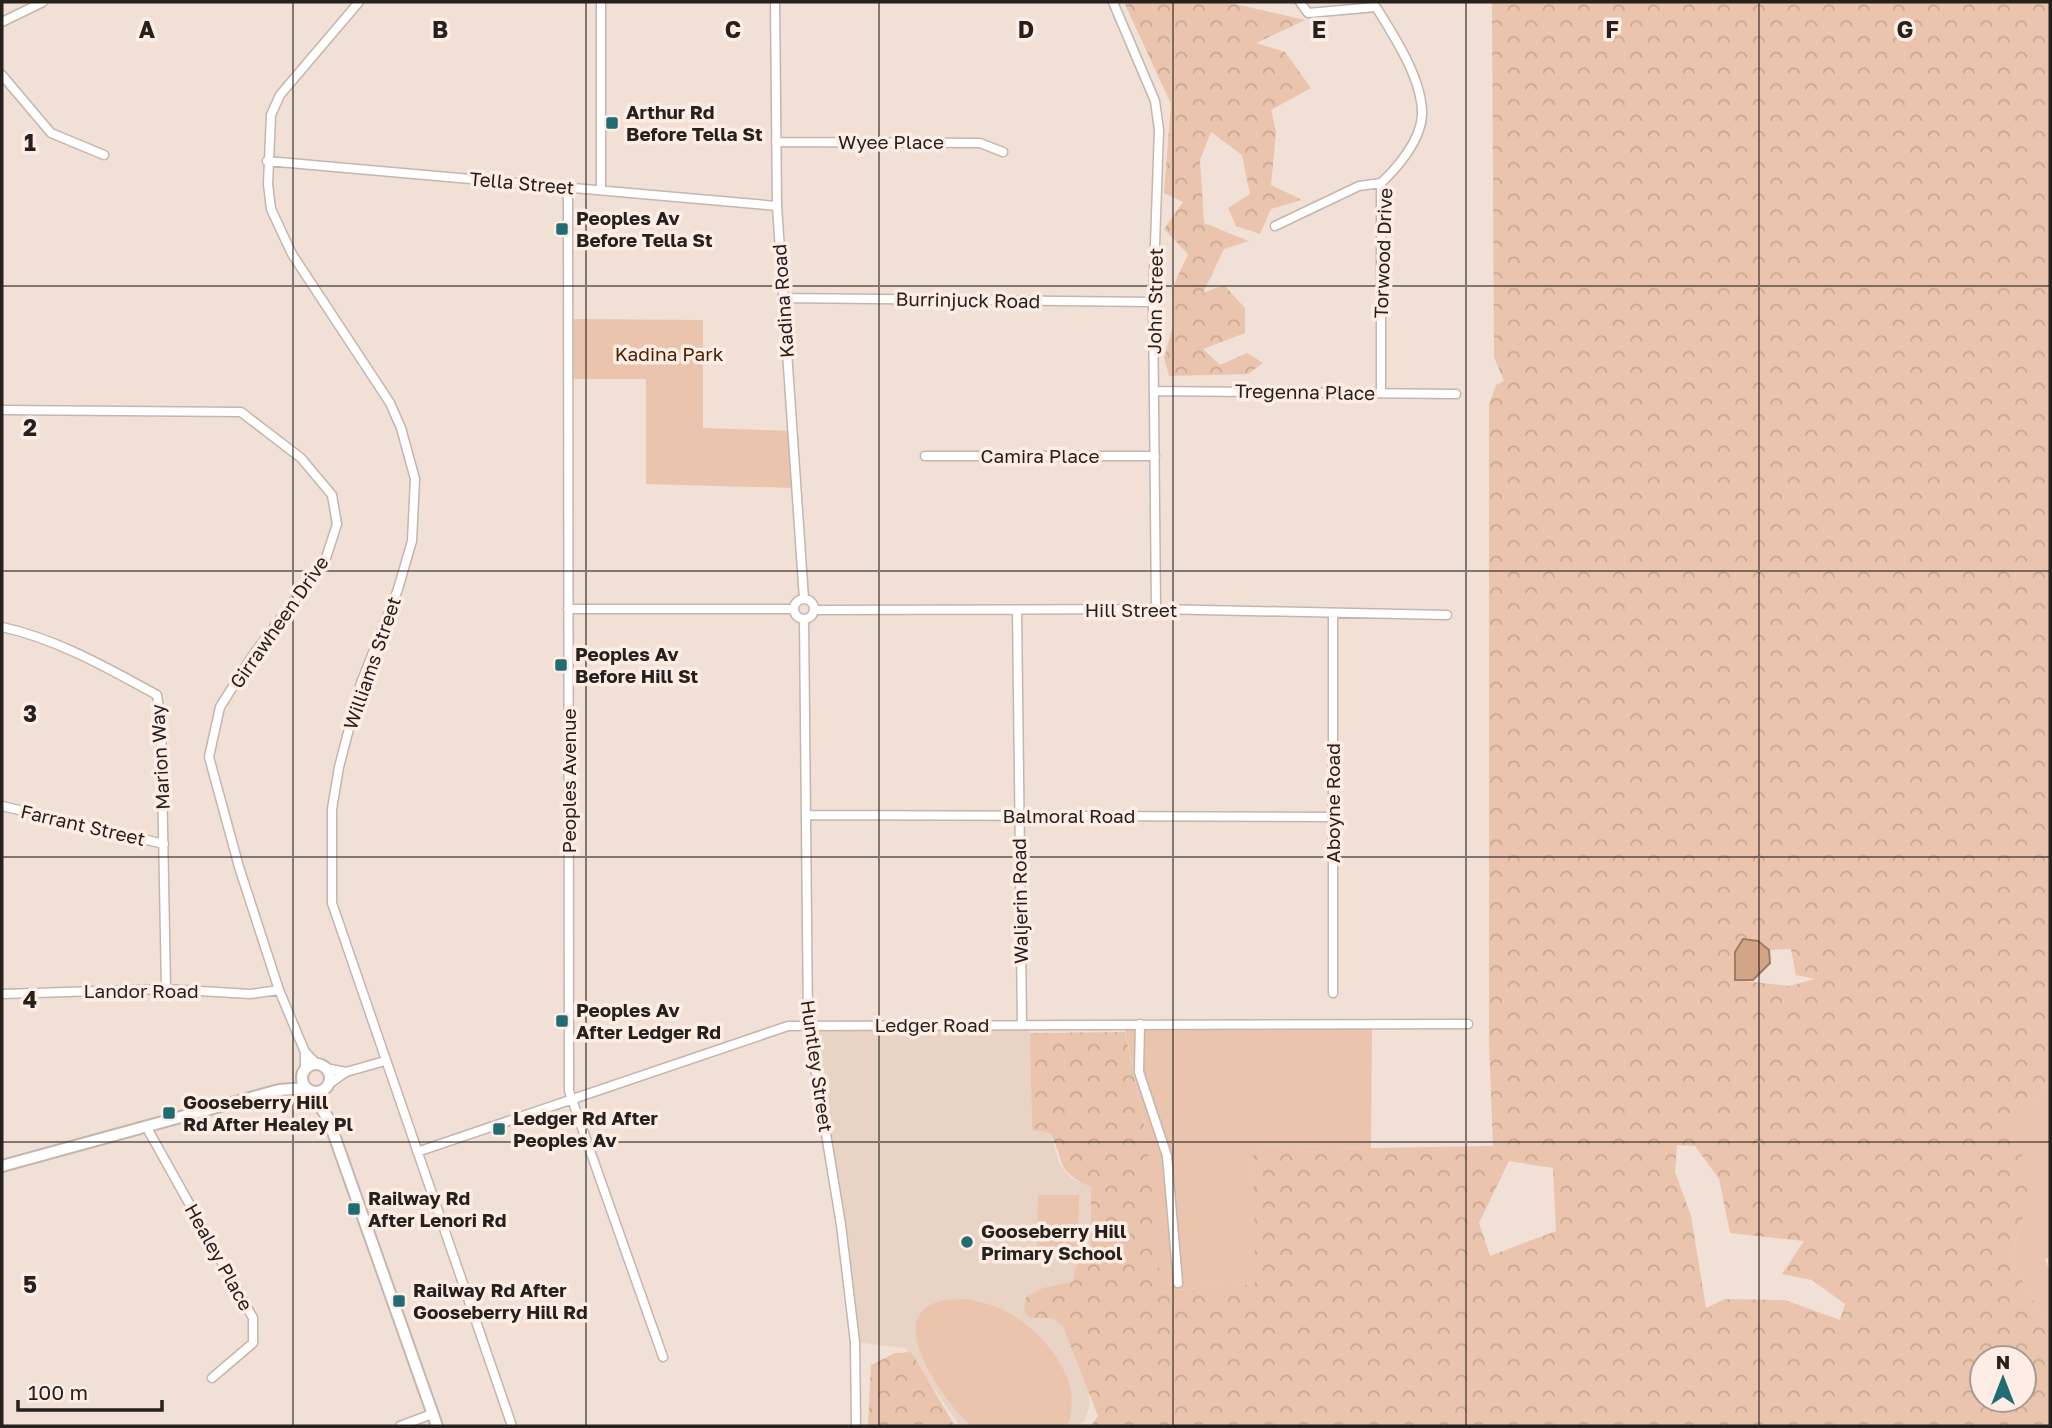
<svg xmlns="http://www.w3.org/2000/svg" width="2052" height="1428" font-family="'Golos Text',sans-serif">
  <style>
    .built { fill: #e9d3c4 }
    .green { fill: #eac4ac }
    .forest { fill: url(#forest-crowns); fill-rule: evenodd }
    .water { fill: #d3a485; stroke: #9f7d66; stroke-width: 2 }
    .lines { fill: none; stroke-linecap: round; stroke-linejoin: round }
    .minor-casing { stroke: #c5b6ad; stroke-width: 11 }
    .tertiary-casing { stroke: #c5b6ad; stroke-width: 14 }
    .minor { stroke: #fff; stroke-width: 8 }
    .tertiary { stroke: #fff; stroke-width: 10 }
    .grid { fill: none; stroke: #26211d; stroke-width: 2; stroke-opacity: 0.55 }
    .poi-dot { fill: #216c73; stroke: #feede4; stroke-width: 2.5 }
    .labels { text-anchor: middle; stroke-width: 7; stroke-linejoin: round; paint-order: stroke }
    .poi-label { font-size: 19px; font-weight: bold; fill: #26211d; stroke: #feede4; text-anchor: start }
    .street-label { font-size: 19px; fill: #26211d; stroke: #feede4 }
    .park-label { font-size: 19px; fill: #4c2100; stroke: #feede4 }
    .grid-label { font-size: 23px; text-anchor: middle; font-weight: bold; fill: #26211d; stroke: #feede4; stroke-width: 7; stroke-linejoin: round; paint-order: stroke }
  </style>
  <defs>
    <pattern id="forest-crowns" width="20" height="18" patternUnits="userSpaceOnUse" patternTransform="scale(1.75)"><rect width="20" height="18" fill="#eac4ac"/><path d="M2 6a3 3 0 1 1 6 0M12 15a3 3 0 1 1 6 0" fill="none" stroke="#c9a894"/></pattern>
  </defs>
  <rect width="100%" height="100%" fill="#f0e0d6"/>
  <path class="built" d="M 808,1024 L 1027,1025 L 1030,1033 L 1032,1129 L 1050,1133 L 1060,1165 L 1071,1178 L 1092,1187 L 1089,1407 L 1085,1420 L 1077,1426 L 960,1426 L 905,1348 L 855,1342 Z"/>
  <path class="green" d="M 567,319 L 703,320 L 703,428 L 793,431 L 797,488 L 646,484 L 646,379 L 568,379 Z
    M 1372,1024 L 1371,1148 L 1253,1145 L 1256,1284 L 1160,1291 L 1147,1138 L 1124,1025 Z
    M 2050,1079 L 2050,1257 L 2045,1259 L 2050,1272 L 2050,1328 L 2010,1260 L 2023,1217 L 2013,1117 L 2041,1094 Z
    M 1038,1195 L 1079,1195 L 1078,1248 L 1037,1247 Z
    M 966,1299 C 980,1302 995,1305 1007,1312 C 1045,1333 1086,1382 1067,1426 L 971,1426 C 950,1408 889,1328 929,1306 C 939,1299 954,1300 966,1299 Z"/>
  <path class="forest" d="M 1124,2 L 1226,2 L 1305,20 L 1256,43 L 1285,52 L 1311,88 L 1271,110 L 1276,132 L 1271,185 L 1302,200 L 1271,209 L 1260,234 L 1236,226 L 1228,208 L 1250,194 L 1242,155 L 1211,132 L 1200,160 L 1204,223 L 1249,241 L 1224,249 L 1203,293 L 1224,285 L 1245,308 L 1245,333 L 1203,349 L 1220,365 L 1247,353 L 1263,363 L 1248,374 L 1169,376 L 1164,358 L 1173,326 L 1172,289 L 1188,254 L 1164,229 L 1183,202 L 1164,193 L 1171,104 Z
    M 1492,2 L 2050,2 L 2050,1079 L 2041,1094 L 2013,1117 L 2029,1182 L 2023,1217 L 2010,1260 L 2050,1328 L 2050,1426 L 1091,1426 L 1098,1416 L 1063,1326 L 1052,1318 L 1030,1318 L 1024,1311 L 1026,1297 L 1043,1288 L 1073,1282 L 1076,1266 L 1091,1258 L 1091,1187 C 1053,1169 1067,1164 1050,1133 L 1032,1130 L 1030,1033 L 1125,1032 L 1147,1138 L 1161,1291 L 1255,1284 L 1253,1145 L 1371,1148 L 1493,1146 L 1489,1041 L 1489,405 L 1496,385 L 1504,381 L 1494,357 ZM 1758,941 L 1769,950 L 1791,949 L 1796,975 L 1815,979 L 1790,986 L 1735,980 ZM 1677,1145 L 1695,1146 L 1719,1179 L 1730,1233 L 1804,1241 L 1782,1274 L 1812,1280 L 1845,1304 L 1840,1320 L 1785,1300 L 1725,1299 L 1706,1308 L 1691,1216 L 1675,1172 ZM 1509,1161 L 1553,1168 L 1556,1231 L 1490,1256 L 1479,1223 ZM 1982,1358 L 2024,1358 L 2024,1400 L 1982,1400 Z
    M 911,1352 L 955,1426 L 868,1426 L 871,1365 L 895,1353 Z"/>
  <path class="water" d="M 1743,939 L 1758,941 L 1769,950 L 1770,963 L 1753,980 L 1735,980 L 1735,952 Z"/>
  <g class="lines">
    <defs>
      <path id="minor" d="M 359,2 L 280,95 L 271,115 L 268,184 L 271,209 L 292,254 L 390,403 L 401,428 L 415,479 L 412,541 L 398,589 L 361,683 L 339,767 L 332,809 L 332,903 L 512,1426
        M 601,2 L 601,190
        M 775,2 L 777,206 L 804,599
        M 1113,2 L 1155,101 L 1159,130 L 1153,302 L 1156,609
        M 1300,2 L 1308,13 L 1376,7 C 1394,36 1423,80 1422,115 C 1421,140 1398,167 1381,183 L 1381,393
        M 2,22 L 43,2
        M 2,75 L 51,133 L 104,155
        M 776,142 L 980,143 L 1003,152
        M 267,161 L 777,206
        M 568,188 L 569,1091 L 663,1357
        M 1275,226 L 1359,186 L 1381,183
        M 783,298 L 1153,302
        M 1154,391 L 1456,394
        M 2,410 L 241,412 L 301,458 L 332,495 L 337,524 L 326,558 L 253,655 L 220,707 L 209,757 L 239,867 L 279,990 L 305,1052 L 305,1069
        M 925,456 L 1155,456
        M794 609a10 10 0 1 1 20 0a10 10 0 1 1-20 0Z
        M 568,609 L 794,609
        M 815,610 L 1156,609 L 1447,615
        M 1017,610 L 1022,1025
        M 1333,613 L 1333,993
        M 804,619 L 808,1024 L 841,1225 L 855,1342 L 856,1426
        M 2,627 C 57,639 108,668 157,695 L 161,722 L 166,989
        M 2,806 L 164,844
        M 806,815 L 1333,817
        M 2,994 L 166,989 L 250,994 L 279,990
        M 1140,1024 L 1139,1072 L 1167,1156 L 1178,1283
        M 305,1052 L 317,1064
        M 325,1068 L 346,1072
        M 329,1084 L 346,1072 L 385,1061
        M 147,1128 L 253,1318 L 253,1343 L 212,1378
        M 417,1152 L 788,1026 L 1468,1024
        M 400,1426 L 432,1414"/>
      <path id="tertiary" d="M302 1078a14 14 0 1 1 28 0a14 14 0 1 1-28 0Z
        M 309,1091 L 328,1118 L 437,1426
        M 2,1166 L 279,1090 L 305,1088"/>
    </defs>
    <use href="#minor" class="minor-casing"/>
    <use href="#tertiary" class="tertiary-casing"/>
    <use href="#minor" class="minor"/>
    <use href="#tertiary" class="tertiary"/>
  </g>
  <path class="grid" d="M 293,2 L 293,1426M 586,2 L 586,1426M 879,2 L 879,1426M 1173,2 L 1173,1426M 1466,2 L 1466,1426M 1759,2 L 1759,1426M 2,286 L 2050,286M 2,571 L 2050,571M 2,857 L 2050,857M 2,1142 L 2050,1142"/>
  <g class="poi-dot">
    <rect x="605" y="116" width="14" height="14" rx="3.5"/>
    <rect x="555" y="222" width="14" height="14" rx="3.5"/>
    <rect x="554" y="658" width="14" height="14" rx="3.5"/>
    <rect x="555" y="1014" width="14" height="14" rx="3.5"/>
    <rect x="162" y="1106" width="14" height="14" rx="3.5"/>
    <rect x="492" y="1122" width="14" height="14" rx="3.5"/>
    <rect x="347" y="1202" width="14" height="14" rx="3.5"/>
    <circle cx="967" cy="1242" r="7"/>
    <rect x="392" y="1294" width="14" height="14" rx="3.5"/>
  </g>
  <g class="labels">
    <g class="poi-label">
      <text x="626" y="119">Arthur Rd<tspan x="626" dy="22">Before Tella St</tspan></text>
      <text x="576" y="225">Peoples Av<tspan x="576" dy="22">Before Tella St</tspan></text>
      <text x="575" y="661">Peoples Av<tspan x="575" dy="22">Before Hill St</tspan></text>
      <text x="576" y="1017">Peoples Av<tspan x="576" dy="22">After Ledger Rd</tspan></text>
      <text x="183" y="1109">Gooseberry Hill<tspan x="183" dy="22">Rd After Healey Pl</tspan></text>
      <text x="513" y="1125">Ledger Rd After<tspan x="513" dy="22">Peoples Av</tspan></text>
      <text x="368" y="1205">Railway Rd<tspan x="368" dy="22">After Lenori Rd</tspan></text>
      <text x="981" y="1238">Gooseberry Hill<tspan x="981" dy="22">Primary School</tspan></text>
      <text x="413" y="1297">Railway Rd After<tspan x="413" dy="22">Gooseberry Hill Rd</tspan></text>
    </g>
    <g class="street-label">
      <text x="891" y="149">Wyee Place</text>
      <text transform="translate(522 183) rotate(5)" y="7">Tella Street</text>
      <text transform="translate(1383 253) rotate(-88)" y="7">Torwood Drive</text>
      <text transform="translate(968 300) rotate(1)" y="7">Burrinjuck Road</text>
      <text transform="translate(783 301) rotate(-94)" y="7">Kadina Road</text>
      <text transform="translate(1155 301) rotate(-89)" y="7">John Street</text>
      <text transform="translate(1305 392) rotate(1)" y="7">Tregenna Place</text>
      <text x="1040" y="463">Camira Place</text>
      <text x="1131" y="617">Hill Street</text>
      <text transform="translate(279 622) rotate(-55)" y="7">Girrawheen Drive</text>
      <text transform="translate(372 663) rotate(-71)" y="7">Williams Street</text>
      <text transform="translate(160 757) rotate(-93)" y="7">Marion Way</text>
      <text transform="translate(569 781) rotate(-90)" y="7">Peoples Avenue</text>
      <text transform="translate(1333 803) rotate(-90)" y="7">Aboyne Road</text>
      <text x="1069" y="823">Balmoral Road</text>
      <text transform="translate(83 825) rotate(13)" y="7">Farrant Street</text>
      <text transform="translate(1020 901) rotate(-91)" y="7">Waljerin Road</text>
      <text x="141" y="998">Landor Road</text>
      <text x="932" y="1032">Ledger Road</text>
      <text transform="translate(817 1066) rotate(82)" y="7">Huntley Street</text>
      <text transform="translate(219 1257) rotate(61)" y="7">Healey Place</text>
    </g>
    <g class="park-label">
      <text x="669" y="361">Kadina Park</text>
    </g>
  </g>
  <g class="grid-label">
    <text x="147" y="38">A</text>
    <text x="440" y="38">B</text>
    <text x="733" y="38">C</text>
    <text x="1026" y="38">D</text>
    <text x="1319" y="38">E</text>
    <text x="1612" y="38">F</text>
    <text x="1905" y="38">G</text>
    <text x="30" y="151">1</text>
    <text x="30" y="436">2</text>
    <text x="30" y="722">3</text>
    <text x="30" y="1008">4</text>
    <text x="30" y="1293">5</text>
  </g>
  <rect width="2052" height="1428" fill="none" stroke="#26211d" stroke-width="7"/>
  <g transform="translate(2003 1379)"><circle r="33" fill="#feede4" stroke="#a89b94" stroke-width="2"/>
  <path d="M0-5L12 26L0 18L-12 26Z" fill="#216c73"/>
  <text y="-10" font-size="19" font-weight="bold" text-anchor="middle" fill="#26211d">N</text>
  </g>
  <path d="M18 1400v10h144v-10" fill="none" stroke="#26211d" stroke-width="3.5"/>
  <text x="28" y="1400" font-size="21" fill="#26211d" stroke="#feede4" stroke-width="5" paint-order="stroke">100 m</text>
</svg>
